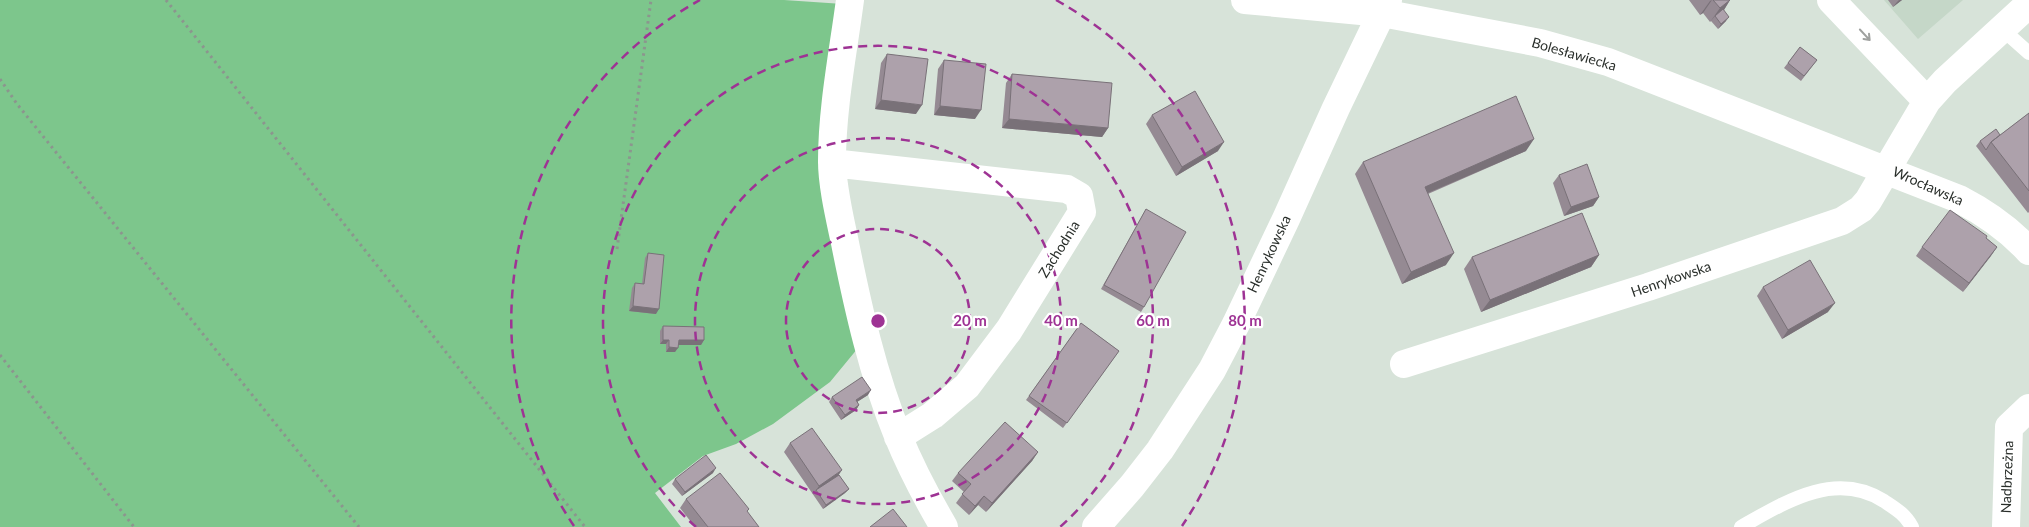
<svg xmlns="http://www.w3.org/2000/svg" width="2029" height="527" font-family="Lato,sans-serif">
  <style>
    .built { fill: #c5d7c8 }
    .green { fill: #7dc68c }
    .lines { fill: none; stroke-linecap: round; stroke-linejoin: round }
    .path { stroke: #8c958e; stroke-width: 3; stroke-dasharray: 2.5 4; stroke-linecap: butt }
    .service { stroke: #fff; stroke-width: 14 }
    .minor { stroke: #fff; stroke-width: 28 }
    .tertiary { stroke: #fff; stroke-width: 28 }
    .secondary { stroke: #fff; stroke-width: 28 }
    .wall { fill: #958a93 }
    .shaded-wall { fill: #797178 }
    .building { fill: #ada1ab; stroke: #797178 }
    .oneway { stroke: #9fa19f }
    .ring { fill: none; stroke: #9e3394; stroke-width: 2.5; stroke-dasharray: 9 6 }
    .labels { text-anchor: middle; stroke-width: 4.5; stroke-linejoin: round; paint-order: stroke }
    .street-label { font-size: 14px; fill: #292e2a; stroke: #fff }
    .centre { fill: #9e3394; stroke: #fff; stroke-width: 2.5 }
    .ring-label { font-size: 15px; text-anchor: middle; font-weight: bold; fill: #9e3394; stroke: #fff; stroke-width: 4.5; stroke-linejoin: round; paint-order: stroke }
  </style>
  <rect width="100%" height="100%" fill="#d7e3d9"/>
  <path class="built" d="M 1884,0 L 1963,0 L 1918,39 Z"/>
  <path class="green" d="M 0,0 L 784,0 L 843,4 L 823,145 L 858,348 L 830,382 L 773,424 L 736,444 L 703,456 L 655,493 L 681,527 L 0,527 Z"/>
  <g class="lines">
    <path class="path" d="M 166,0 L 585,527
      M 0,79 L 17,104 L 359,527
      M 617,249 L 651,0
      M 0,355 L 134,527"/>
    <path class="service" d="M 2002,29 L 2029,53
      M 1741,527 C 1785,502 1835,470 1884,501 C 1896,509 1905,514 1912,527"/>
    <path class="minor" d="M 850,0 C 843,53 832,108 832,161 C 832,186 840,219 845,243 C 858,308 873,375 898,436 C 911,468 927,498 944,527
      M 1831,0 L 1927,101
      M 1382,13 L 1540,43 L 1608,62 L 1959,199 C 1986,213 2008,228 2029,251
      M 832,163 L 1067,189 L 1079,196 L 1082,212 L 1009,330 L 967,386 L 933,415 L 898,437
      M 1404,364 L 1648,287 L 1842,221 L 1861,209 L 1868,201 L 1927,101 L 1945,81 L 2029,4
      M 2006,527 L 2009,427 L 2029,408"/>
    <path class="tertiary" d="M 1245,0 L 1382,13"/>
    <path class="secondary" d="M 1096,527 L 1132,486 L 1160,450 L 1212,370 L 1236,324 L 1286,219 L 1336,108 L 1388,0"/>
  </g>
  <path class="wall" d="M 1689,0 L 1730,0 L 1724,10 L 1726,21 L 1718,29 L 1711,21 L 1710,22 L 1703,13 L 1700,15 Z
    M 1888,0 L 1902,0 L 1893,7 Z
    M 1800,47 L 1817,60 L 1801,81 L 1784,68 Z
    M 887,54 L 916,114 L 875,109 L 881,63 Z
    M 944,60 L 975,119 L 934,115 L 938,69 Z
    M 1012,74 L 1108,128 L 1102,137 L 1002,128 L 1006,83 Z
    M 2029,113 L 2029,212 L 2028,213 L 1976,146 L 1980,141 L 2000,135 Z
    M 1152,115 L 1218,151 L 1176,176 L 1146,124 Z
    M 1526,151 L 1428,194 L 1446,265 L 1402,284 L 1355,174 L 1363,162 Z
    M 1559,175 L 1599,197 L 1593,206 L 1564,216 L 1553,183 Z
    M 1146,209 L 1144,307 L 1141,312 L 1101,289 Z
    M 1986,238 L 1997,247 L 1963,292 L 1916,256 L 1922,247 Z
    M 648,253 L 656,314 L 629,311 L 632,288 L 635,283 L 642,284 L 645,258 Z
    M 1599,255 L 1591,267 L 1481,312 L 1464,269 L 1472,257 Z
    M 1763,287 L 1828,312 L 1782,339 L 1757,296 Z
    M 1081,323 L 1119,351 L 1063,428 L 1026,400 Z
    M 663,326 L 704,340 L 701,345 L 678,345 L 675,352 L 666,352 L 666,344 L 660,344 L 660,331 Z
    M 868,395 L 857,402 L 859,405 L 856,410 L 841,420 L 829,402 L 832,397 Z
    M 790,443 L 839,475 L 849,489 L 845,493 L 823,509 L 784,452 Z
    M 1038,452 L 1032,461 L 986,512 L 978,505 L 969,515 L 956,503 L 964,492 L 952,481 L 958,473 Z
    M 713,473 L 682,496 L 672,484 L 675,479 Z
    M 686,499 L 749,509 L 747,512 L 759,527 L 695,527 L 680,508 Z"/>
  <path class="shaded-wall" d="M 1712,0 L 1703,13 L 1700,15 L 1710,1 Z
    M 1730,0 L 1722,13 L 1715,16 L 1710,22 L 1720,8 Z
    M 1899,0 L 1902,0 L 1893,7 L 1897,2 Z
    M 1729,17 L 1726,21 L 1718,29 L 1721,24 Z
    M 881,100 L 922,105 L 916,114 L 875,109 Z
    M 940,106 L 981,110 L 975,119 L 934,115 Z
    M 1009,119 L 1108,128 L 1102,137 L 1002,128 Z
    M 1534,139 L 1526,151 L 1416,198 L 1425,187 Z
    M 1224,142 L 1218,151 L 1176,176 L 1182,167 Z
    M 1599,197 L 1593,206 L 1564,216 L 1571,207 Z
    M 1997,247 L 1991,256 L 1963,292 L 1969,283 Z
    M 1454,253 L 1446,265 L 1402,284 L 1411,272 Z
    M 1599,255 L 1591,267 L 1481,312 L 1490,300 Z
    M 1835,303 L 1828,312 L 1782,339 L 1788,330 Z
    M 633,306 L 659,309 L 656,314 L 629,311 Z
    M 663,340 L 669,340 L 666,344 L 660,344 Z
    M 679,340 L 704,340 L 701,345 L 675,345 Z
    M 669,347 L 678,348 L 675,352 L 666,352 Z
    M 871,390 L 868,395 L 852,405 L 856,400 Z
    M 859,405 L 856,410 L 841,420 L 845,415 Z
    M 1038,452 L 1032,461 L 986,512 L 992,503 Z
    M 716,468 L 713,473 L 682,496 L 685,492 Z
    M 842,470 L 836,479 L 816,490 L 813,495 L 819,486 Z
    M 849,489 L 845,493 L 823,509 L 826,505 Z
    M 984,496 L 978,505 L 969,515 L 975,506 Z"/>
  <path class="building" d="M 1713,0 L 1730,0 L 1720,8 Z
    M 1723,9 L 1729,17 L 1721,24 L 1715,16 Z
    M 1800,47 L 1817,60 L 1804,76 L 1788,63 Z
    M 887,54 L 928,59 L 922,105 L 881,100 Z
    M 944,60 L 986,64 L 981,110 L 940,106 Z
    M 1012,74 L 1112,83 L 1108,128 L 1009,119 Z
    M 1195,91 L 1224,142 L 1182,167 L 1152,115 Z
    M 1516,96 L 1534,139 L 1425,187 L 1454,253 L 1411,272 L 1363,162 Z
    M 2029,113 L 2029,191 L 1991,142 Z
    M 1996,129 L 2000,135 L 1991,142 L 1986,150 L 1980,141 Z
    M 1587,164 L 1599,197 L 1571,207 L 1559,175 Z
    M 1146,209 L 1186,232 L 1144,307 L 1104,285 Z
    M 1950,210 L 1987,236 L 1986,238 L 1997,247 L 1969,283 L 1922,247 Z
    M 1582,213 L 1599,255 L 1490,300 L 1472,257 Z
    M 648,253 L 664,255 L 659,309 L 633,306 L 635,283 L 644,284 Z
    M 1810,260 L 1835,303 L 1788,330 L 1763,287 Z
    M 1081,323 L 1119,351 L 1067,423 L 1029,396 Z
    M 663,326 L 704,327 L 704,340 L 679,340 L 678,348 L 669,347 L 669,340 L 663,340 Z
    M 862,377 L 871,390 L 856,400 L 859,405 L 845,415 L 832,397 Z
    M 1005,422 L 1038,452 L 992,503 L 984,496 L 975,506 L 962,494 L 971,484 L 958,473 Z
    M 812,428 L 842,470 L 819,486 L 790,443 Z
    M 706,455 L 716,468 L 685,492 L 675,479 Z
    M 720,473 L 749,509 L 747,511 L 759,527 L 708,527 L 686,499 Z
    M 839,475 L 849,489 L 826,505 L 816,490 Z
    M 893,509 L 907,527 L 870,527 Z"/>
  <defs><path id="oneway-shaft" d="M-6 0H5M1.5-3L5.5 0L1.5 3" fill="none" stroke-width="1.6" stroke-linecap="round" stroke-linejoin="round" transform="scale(1.25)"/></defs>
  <use class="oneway" href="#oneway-shaft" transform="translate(1865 35) rotate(47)"/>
  <g class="ring">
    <circle cx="878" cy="321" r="92"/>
    <circle cx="878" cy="321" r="183"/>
    <path d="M696 527A275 275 0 1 1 1060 527"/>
    <path d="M574 526A367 367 0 0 1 700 0M1056 0A367 367 0 0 1 1182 526"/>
  </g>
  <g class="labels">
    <g class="street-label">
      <text transform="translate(1574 54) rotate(16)" y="5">Bolesławiecka</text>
      <text transform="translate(1928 186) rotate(24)" y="5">Wrocławska</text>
      <text transform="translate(1059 249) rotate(-58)" y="5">Zachodnia</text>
      <text transform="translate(1269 254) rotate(-65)" y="5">Henrykowska</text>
      <text transform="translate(1671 279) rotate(-19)" y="5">Henrykowska</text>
      <text transform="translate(2007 477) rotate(-88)" y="5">Nadbrzeżna</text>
    </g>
  </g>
  <circle cx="878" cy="321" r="8" class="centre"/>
  <g class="ring-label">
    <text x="970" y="326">20 m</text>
    <text x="1061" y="326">40 m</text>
    <text x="1153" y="326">60 m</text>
    <text x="1245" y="326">80 m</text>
  </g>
</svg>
